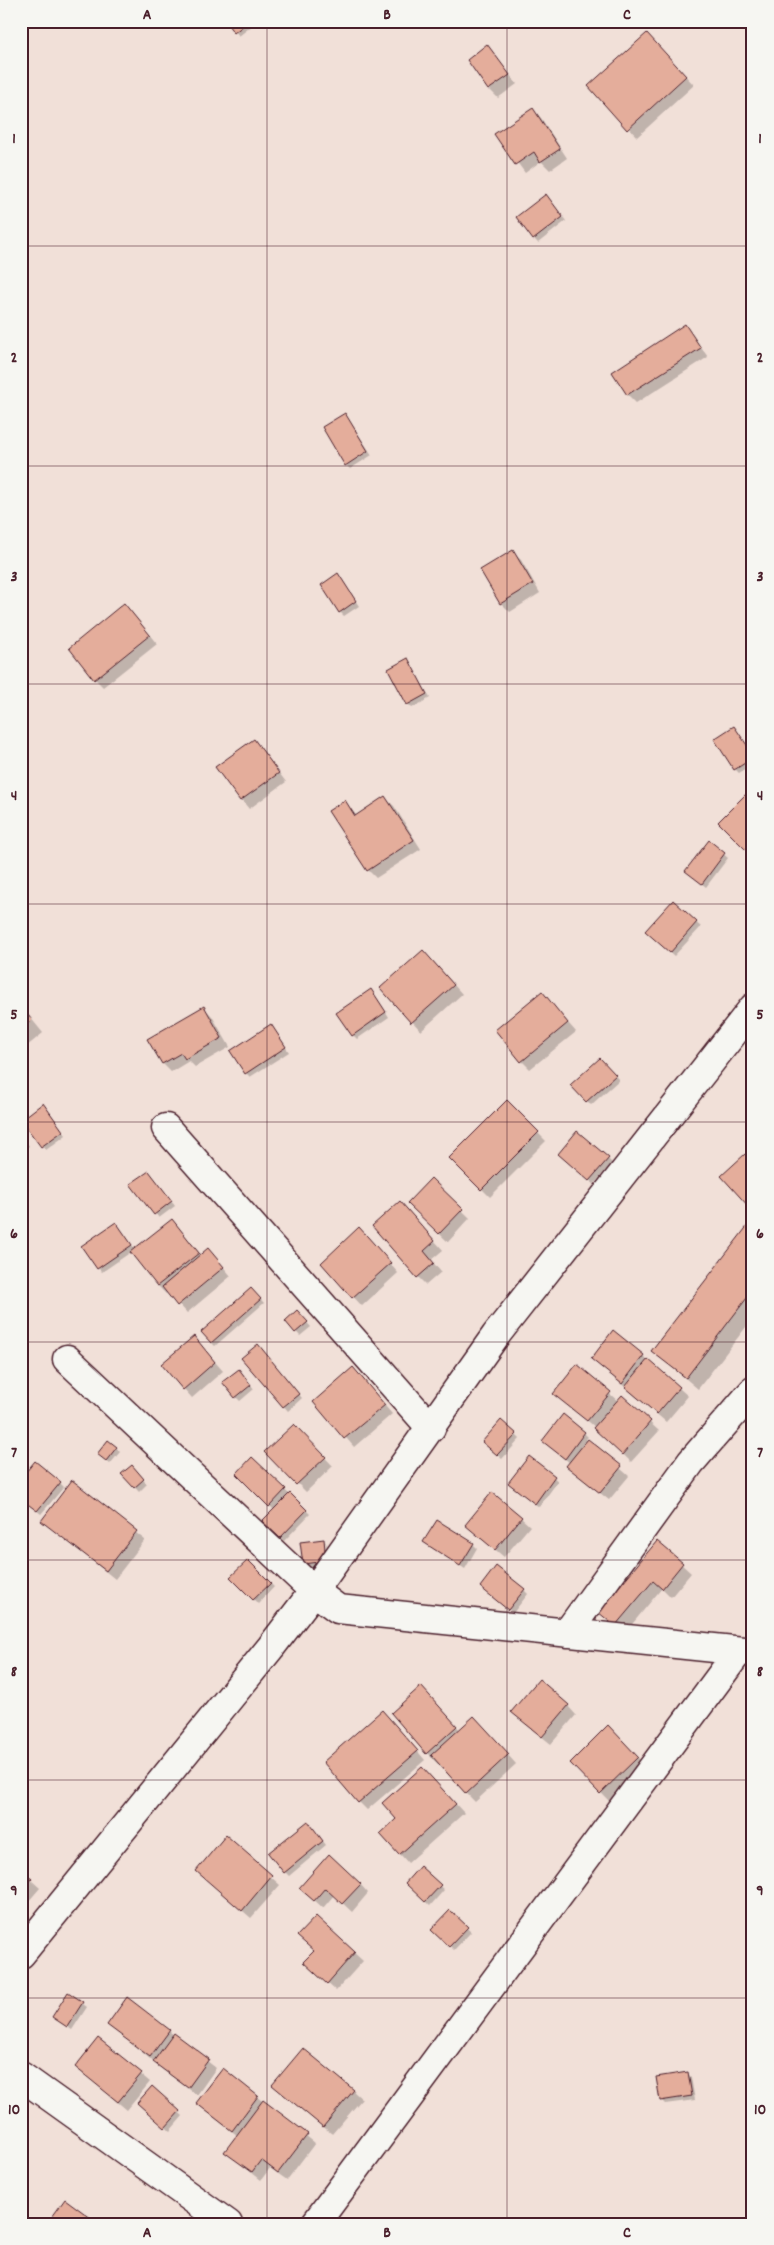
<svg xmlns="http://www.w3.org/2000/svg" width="774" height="2245" font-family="Dekko,sans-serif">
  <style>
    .shadow { fill: #0003 }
    .building { fill: #e4ad9b; stroke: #4a1f2b }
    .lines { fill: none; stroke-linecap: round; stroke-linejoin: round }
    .minor-casing { stroke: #4a1f2b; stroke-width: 31 }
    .minor { stroke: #f6f6f2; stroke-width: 28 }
    .grid { fill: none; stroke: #4a1f2b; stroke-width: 1; stroke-opacity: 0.55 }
    .neatline { fill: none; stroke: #4a1f2b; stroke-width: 2 }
    .grid-label { font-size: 16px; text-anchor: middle; font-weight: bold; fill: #4a1f2b }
  </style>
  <rect width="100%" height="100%" fill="#f1e0d8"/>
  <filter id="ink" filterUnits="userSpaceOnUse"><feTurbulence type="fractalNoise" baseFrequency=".02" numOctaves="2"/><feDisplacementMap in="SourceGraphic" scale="10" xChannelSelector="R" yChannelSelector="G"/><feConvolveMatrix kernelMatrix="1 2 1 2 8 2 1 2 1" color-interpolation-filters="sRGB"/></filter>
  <g filter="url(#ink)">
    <path class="shadow" d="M 227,21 L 258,21 L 239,36 Z
      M 655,43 L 694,85 L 637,137 L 590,86 Z
      M 487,46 L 517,84 L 498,98 L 489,89 Z
      M 533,110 L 541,118 L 567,158 L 550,170 L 541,161 L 525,173 L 496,134 Z
      M 550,200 L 566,221 L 538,243 L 534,239 Z
      M 685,326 L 708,357 L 636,403 L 628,395 L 614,372 Z
      M 345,414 L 372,455 L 350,469 L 346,465 Z
      M 512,552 L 521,560 L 540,593 L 510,612 L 501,603 Z
      M 338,575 L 359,606 L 344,616 L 340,612 Z
      M 132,613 L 157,644 L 103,687 L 95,679 Z
      M 408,660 L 430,698 L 412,708 L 408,704 Z
      M 734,727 L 753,754 L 753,764 L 739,773 L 735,769 Z
      M 254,740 L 286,782 L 249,809 L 216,768 Z
      M 753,795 L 753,856 L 720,822 Z
      M 385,798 L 394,806 L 421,849 L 376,878 L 368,870 L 345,802 L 357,816 Z
      M 709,842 L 728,858 L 706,887 L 690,874 Z
      M 673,902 L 701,927 L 674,956 L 651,935 Z
      M 432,960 L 462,994 L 421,1031 L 382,988 Z
      M 542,993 L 576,1032 L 530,1069 L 522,1061 Z
      M 375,995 L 389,1017 L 357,1039 L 353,1035 Z
      M 21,1006 L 43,1033 L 21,1051 Z
      M 203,1007 L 212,1016 L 230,1047 L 195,1067 L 189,1061 L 171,1072 L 163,1064 L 149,1039 Z
      M 271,1026 L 289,1052 L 250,1077 L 246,1073 Z
      M 604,1063 L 619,1080 L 591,1105 L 572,1085 Z
      M 507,1102 L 546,1141 L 490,1197 L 451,1158 Z
      M 46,1109 L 66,1135 L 46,1150 L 23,1120 Z
      M 21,1136 L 29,1146 L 21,1152 Z
      M 563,1158 L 608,1159 L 612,1163 L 594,1184 Z
      M 153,1176 L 175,1206 L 159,1218 L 132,1185 Z
      M 431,1180 L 470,1218 L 448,1242 L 408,1203 Z
      M 408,1211 L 443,1250 L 431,1260 L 441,1272 L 426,1285 L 418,1277 Z
      M 172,1220 L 201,1255 L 216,1258 L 231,1276 L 187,1313 L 168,1292 L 166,1294 L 158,1286 L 131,1252 L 102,1272 L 98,1268 L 116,1223 L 135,1249 Z
      M 752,1221 L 753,1318 L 698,1389 L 652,1350 Z
      M 367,1237 L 398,1273 L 362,1306 L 322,1263 Z
      M 251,1289 L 264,1303 L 215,1346 L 211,1342 Z
      M 297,1312 L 311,1327 L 300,1336 L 286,1321 Z
      M 202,1347 L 223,1371 L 192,1398 L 184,1389 Z
      M 262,1350 L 302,1398 L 288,1411 L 243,1358 Z
      M 643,1356 L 688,1396 L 666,1422 L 592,1359 Z
      M 577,1366 L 618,1401 L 622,1397 L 659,1431 L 631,1462 L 595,1427 L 555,1394 Z
      M 243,1374 L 254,1389 L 240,1401 L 236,1397 Z
      M 361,1378 L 392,1414 L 354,1447 L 315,1402 Z
      M 563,1416 L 584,1433 L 588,1437 L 586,1439 L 629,1476 L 609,1500 L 576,1474 L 570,1463 L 548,1445 Z
      M 294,1425 L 333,1466 L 306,1492 L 266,1452 Z
      M 516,1435 L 520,1439 L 502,1459 L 488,1446 Z
      M 116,1448 L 120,1452 L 110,1464 L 103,1458 Z
      M 529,1457 L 558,1481 L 539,1507 L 513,1487 Z
      M 252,1459 L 310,1514 L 284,1541 L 264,1521 L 274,1510 L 238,1474 Z
      M 135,1471 L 147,1484 L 139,1492 L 123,1474 Z
      M 72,1482 L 145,1540 L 115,1579 L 43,1521 Z
      M 60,1483 L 64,1487 L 41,1514 L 21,1498 Z
      M 521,1518 L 530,1526 L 504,1557 L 466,1525 Z
      M 323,1540 L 327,1544 L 330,1565 L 326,1543 L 323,1543 L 326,1566 L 308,1568 L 304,1564 Z
      M 425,1542 L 473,1544 L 477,1548 L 465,1569 Z
      M 658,1543 L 691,1573 L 671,1597 L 662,1588 L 624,1634 L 600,1612 Z
      M 248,1562 L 274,1587 L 258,1604 L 232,1577 Z
      M 486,1590 L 524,1590 L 528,1594 L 513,1613 Z
      M 430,1696 L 460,1730 L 482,1726 L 516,1764 L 475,1802 L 427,1753 Z
      M 568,1706 L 576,1715 L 551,1744 L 521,1720 Z
      M 391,1720 L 425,1760 L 367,1810 L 359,1802 Z
      M 608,1727 L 646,1766 L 609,1801 L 572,1763 Z
      M 431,1777 L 464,1813 L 408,1863 L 400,1854 L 398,1819 Z
      M 312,1827 L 326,1845 L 289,1876 L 285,1872 Z
      M 226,1837 L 280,1885 L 251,1918 L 206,1879 Z
      M 420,1868 L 444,1890 L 430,1906 L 406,1883 Z
      M 21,1871 L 40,1888 L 21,1910 Z
      M 360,1884 L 368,1893 L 352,1912 L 334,1895 L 323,1908 L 301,1888 Z
      M 450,1912 L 471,1932 L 454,1950 L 433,1930 Z
      M 316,1918 L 363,1961 L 336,1991 L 313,1970 Z
      M 69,1994 L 87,2007 L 72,2030 L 58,2021 Z
      M 128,1999 L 216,2068 L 197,2095 L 163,2070 L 109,2024 Z
      M 99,2040 L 150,2082 L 127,2110 L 76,2067 Z
      M 223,2070 L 315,2143 L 287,2180 L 270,2168 L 261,2180 L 226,2152 L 238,2136 L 206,2111 Z
      M 687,2073 L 691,2077 L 695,2100 L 665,2104 L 661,2100 Z
      M 152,2088 L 183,2116 L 170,2131 L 139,2103 Z
      M 353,2091 L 362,2099 L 332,2134 L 283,2093 Z"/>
    <path class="building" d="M 225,21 L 249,21 L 234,33 Z
      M 647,33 L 686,76 L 627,130 L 588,86 Z
      M 487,44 L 510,75 L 488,90 L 467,60 Z
      M 533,108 L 560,149 L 540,162 L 534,152 L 515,165 L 494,134 Z
      M 546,194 L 563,217 L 533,240 L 516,217 Z
      M 685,324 L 701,348 L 627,395 L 612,372 Z
      M 345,413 L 368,451 L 345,466 L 322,427 Z
      M 513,550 L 533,584 L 500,604 L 480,570 Z
      M 338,573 L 356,601 L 339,613 L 321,585 Z
      M 124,603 L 150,635 L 94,680 L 69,648 Z
      M 408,658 L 427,694 L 407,705 L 388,669 Z
      M 734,726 L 753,754 L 753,758 L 734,770 L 714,739 Z
      M 254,739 L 279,773 L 240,801 L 215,767 Z
      M 750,790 L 753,793 L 753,843 L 746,850 L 718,822 Z
      M 385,796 L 414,840 L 367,871 L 328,811 L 345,800 L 355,816 Z
      M 709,840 L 725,853 L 702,884 L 685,871 Z
      M 673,900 L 697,922 L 670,953 L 645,931 Z
      M 423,950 L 454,985 L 411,1023 L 380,988 Z
      M 371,989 L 386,1012 L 352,1036 L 336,1013 Z
      M 542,991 L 568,1023 L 521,1062 L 495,1030 Z
      M 204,1006 L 222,1038 L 185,1059 L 181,1053 L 162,1064 L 147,1039 Z
      M 21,1007 L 32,1020 L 21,1029 Z
      M 271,1024 L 286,1047 L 245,1074 L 230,1051 Z
      M 600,1058 L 616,1075 L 586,1102 L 570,1085 Z
      M 507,1100 L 539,1132 L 481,1190 L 449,1158 Z
      M 43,1103 L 63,1131 L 41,1147 L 21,1120 Z
      M 577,1131 L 609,1158 L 589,1181 L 558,1154 Z
      M 745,1154 L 753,1162 L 753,1205 L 750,1208 L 721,1176 Z
      M 149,1171 L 172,1201 L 154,1215 L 130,1184 Z
      M 431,1178 L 463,1209 L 439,1234 L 407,1203 Z
      M 400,1201 L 435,1241 L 424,1251 L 434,1263 L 417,1278 L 372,1226 Z
      M 172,1219 L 199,1253 L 157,1286 L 130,1252 Z
      M 752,1220 L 753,1290 L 686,1378 L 651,1351 Z
      M 116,1222 L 132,1245 L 97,1269 L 81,1246 Z
      M 359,1227 L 391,1263 L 352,1298 L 321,1263 Z
      M 208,1248 L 224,1267 L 177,1306 L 162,1287 Z
      M 251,1288 L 261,1299 L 211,1343 L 201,1332 Z
      M 297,1310 L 308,1322 L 295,1333 L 285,1321 Z
      M 613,1330 L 644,1355 L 622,1384 L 591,1359 Z
      M 194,1336 L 215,1362 L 183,1390 L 161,1364 Z
      M 258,1344 L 299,1394 L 283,1407 L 241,1358 Z
      M 648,1359 L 680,1387 L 657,1414 L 625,1387 Z
      M 577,1364 L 611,1392 L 587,1421 L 553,1394 Z
      M 353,1367 L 385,1405 L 344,1439 L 313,1402 Z
      M 239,1369 L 251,1385 L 235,1398 L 222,1382 Z
      M 622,1395 L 651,1421 L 622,1455 L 593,1428 Z
      M 563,1414 L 585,1432 L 565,1459 L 542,1441 Z
      M 501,1420 L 517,1434 L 497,1455 L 482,1442 Z
      M 294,1424 L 326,1457 L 296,1485 L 264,1452 Z
      M 588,1439 L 622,1466 L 600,1493 L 566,1466 Z
      M 108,1440 L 117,1447 L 106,1461 L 97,1454 Z
      M 529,1456 L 555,1476 L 535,1504 L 508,1483 Z
      M 252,1457 L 286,1489 L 269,1507 L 236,1474 Z
      M 35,1461 L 61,1482 L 37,1511 L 21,1499 L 21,1478 Z
      M 132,1465 L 144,1479 L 134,1488 L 121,1474 Z
      M 72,1480 L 137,1531 L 106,1571 L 41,1521 Z
      M 492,1492 L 522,1517 L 495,1550 L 465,1525 Z
      M 290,1493 L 307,1510 L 280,1538 L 262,1521 Z
      M 437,1520 L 474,1543 L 460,1566 L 423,1542 Z
      M 324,1539 L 326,1561 L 303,1564 L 300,1542 Z
      M 657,1541 L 683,1563 L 662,1589 L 653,1581 L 615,1626 L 598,1612 Z
      M 248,1560 L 271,1583 L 253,1600 L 230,1577 Z
      M 496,1566 L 525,1589 L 508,1610 L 480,1587 Z
      M 539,1679 L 569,1705 L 542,1737 L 511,1712 Z
      M 421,1686 L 457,1726 L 426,1754 L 391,1713 Z
      M 382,1710 L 418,1751 L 358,1803 L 323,1762 Z
      M 474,1716 L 509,1754 L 466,1794 L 431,1755 Z
      M 608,1725 L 638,1757 L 600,1794 L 570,1763 Z
      M 422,1767 L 456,1804 L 399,1855 L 380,1834 L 396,1819 L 382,1803 Z
      M 308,1821 L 323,1841 L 284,1873 L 268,1853 Z
      M 226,1835 L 272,1875 L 242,1911 L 196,1871 Z
      M 329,1854 L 361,1884 L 342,1904 L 325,1888 L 314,1901 L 299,1888 Z
      M 420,1866 L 441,1885 L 425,1902 L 405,1883 Z
      M 21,1870 L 32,1879 L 21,1892 Z
      M 450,1910 L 468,1927 L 449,1947 L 431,1930 Z
      M 316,1916 L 355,1952 L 327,1984 L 303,1962 L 314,1951 L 297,1936 Z
      M 68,1992 L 83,2002 L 67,2027 L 52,2017 Z
      M 127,1997 L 170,2030 L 150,2057 L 107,2025 Z
      M 174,2033 L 209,2059 L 188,2088 L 153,2062 Z
      M 98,2038 L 142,2073 L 118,2102 L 75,2067 Z
      M 303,2048 L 354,2090 L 323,2127 L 272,2085 Z
      M 223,2068 L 258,2096 L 232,2131 L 196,2103 Z
      M 688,2072 L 692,2096 L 660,2101 L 656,2077 Z
      M 152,2086 L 180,2111 L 165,2128 L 137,2103 Z
      M 263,2100 L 308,2134 L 278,2173 L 261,2160 L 252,2172 L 224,2152 Z
      M 65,2199 L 99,2224 L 47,2224 Z"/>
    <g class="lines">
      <defs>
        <path id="minor" d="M 166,1128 L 431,1428
          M 67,1359 L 314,1591 L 338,1609 L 753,1652
          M 567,1633 L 691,1462 L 753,1391
          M 21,1954 L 271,1647 L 314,1591 L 496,1335 L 753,1008
          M 21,2076 L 228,2224
          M 315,2224 L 739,1651"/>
      </defs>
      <use href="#minor" class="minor-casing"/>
      <use href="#minor" class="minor"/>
    </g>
  </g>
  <path class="grid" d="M 267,21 L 267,2224M 507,21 L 507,2224M 21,246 L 753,246M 21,466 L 753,466M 21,684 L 753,684M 21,904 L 753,904M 21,1122 L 753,1122M 21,1342 L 753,1342M 21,1560 L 753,1560M 21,1780 L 753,1780M 21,1998 L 753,1998"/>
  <rect width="774" height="2245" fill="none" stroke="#f6f6f2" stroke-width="55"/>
  <rect x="28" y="28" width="718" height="2190" class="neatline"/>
  <g class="grid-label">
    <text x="147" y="19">A</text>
    <text x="387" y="19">B</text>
    <text x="627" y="19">C</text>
    <text x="14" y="143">1</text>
    <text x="760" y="143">1</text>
    <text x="14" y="362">2</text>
    <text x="760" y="362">2</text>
    <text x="14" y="581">3</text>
    <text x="760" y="581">3</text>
    <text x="14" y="800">4</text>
    <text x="760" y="800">4</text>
    <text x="14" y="1019">5</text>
    <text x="760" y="1019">5</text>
    <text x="14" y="1238">6</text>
    <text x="760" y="1238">6</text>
    <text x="14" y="1457">7</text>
    <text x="760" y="1457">7</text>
    <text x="14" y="1676">8</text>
    <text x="760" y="1676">8</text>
    <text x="14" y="1895">9</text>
    <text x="760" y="1895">9</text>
    <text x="14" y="2114">10</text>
    <text x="760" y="2114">10</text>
    <text x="147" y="2237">A</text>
    <text x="387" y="2237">B</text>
    <text x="627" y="2237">C</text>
  </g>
</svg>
